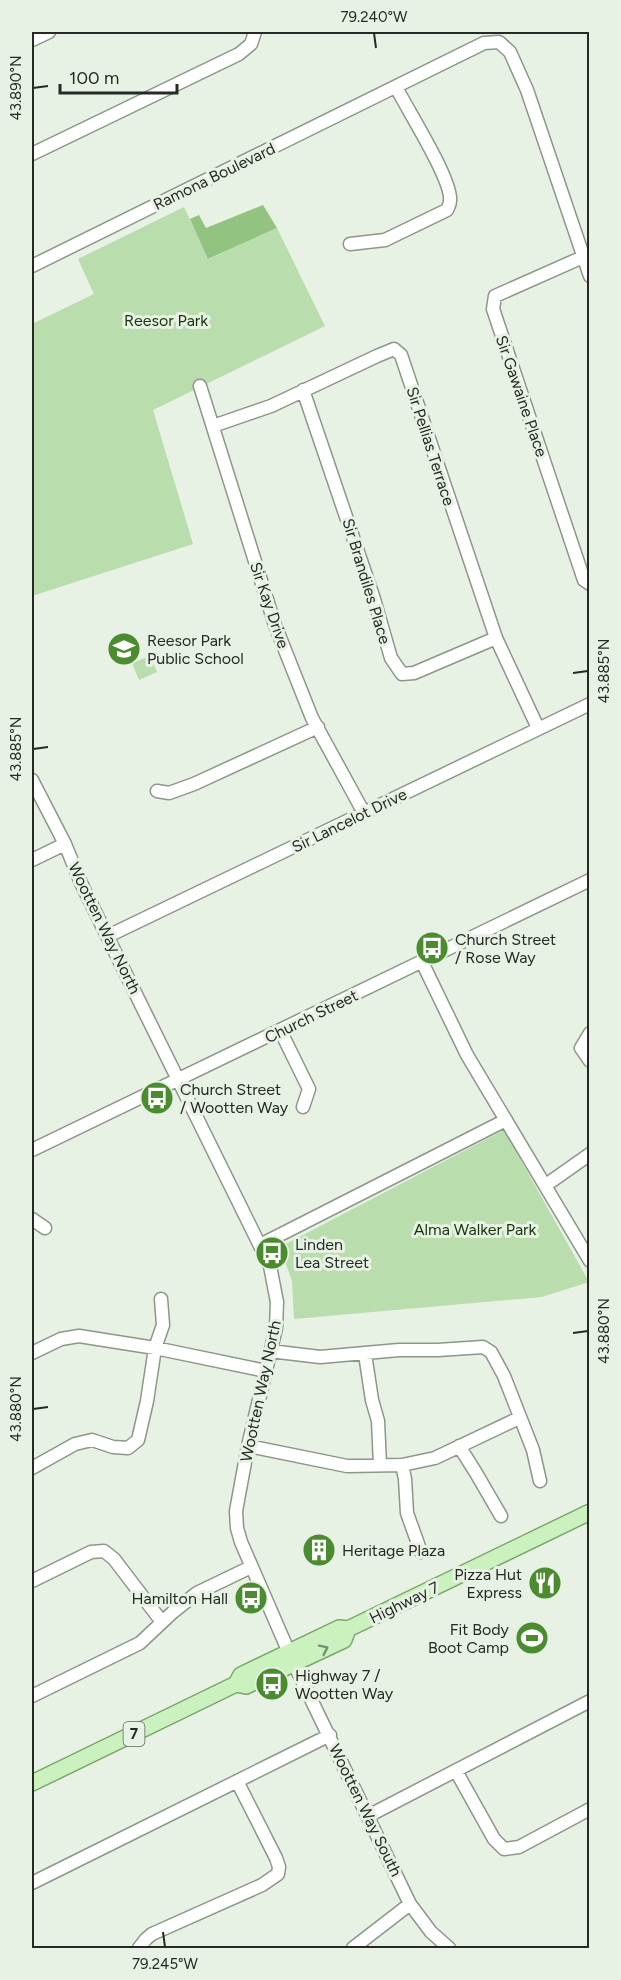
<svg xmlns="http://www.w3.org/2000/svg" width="621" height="1980" font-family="Figtree,sans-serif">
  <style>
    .green { fill: #b9ddad }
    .forest { fill: #92c381 }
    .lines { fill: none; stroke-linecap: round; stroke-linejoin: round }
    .minor-casing { stroke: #8d968a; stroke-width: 15 }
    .major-casing { stroke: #7ba76c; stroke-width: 18 }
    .minor { stroke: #fff; stroke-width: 12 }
    .major { stroke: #cbf2be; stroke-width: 15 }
    .oneway { stroke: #788e72 }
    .ticks { fill: none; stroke: #262a25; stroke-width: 2 }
    .labels { text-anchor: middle; stroke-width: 6; stroke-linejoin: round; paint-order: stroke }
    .shield { fill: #e7f1e4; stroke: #60665e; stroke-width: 1.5 }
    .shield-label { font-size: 15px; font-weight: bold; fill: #262a25 }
    .street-label { font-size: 16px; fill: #262a25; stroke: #e7f1e4 }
    .park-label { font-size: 16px; fill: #163608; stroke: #e7f1e4 }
    .poi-label { font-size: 16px; fill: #262a25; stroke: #e7f1e4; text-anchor: start }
    .neatline { fill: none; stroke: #262a25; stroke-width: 2 }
    .ticks-label { font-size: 15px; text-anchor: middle; fill: #262a25 }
  </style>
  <rect width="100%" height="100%" fill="#e7f1e4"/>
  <path class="green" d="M 184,207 L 209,259 L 277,228 L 325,326 L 153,410 L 193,544 L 32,596 L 32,324 L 94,294 L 78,259 Z
    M 150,656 L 157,672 L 139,680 L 132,663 Z
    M 504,1130 L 589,1282 L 542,1297 L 294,1319 L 292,1281 L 280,1247 Z"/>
  <path class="forest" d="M 263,205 L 277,228 L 208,259 L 190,219 L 199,215 L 206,228 Z"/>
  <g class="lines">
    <defs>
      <path id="minor" d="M 32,40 L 49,32
        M 32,154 L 239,54 L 251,44 L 255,32
        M 350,244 L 385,240 L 447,210 C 448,207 450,205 450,201 C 453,181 407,109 396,87
        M 583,257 L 495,296 L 493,309 L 584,580 L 590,584
        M 32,266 L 484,43 L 499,42 L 510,52 L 527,90 L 590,276
        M 200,386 L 275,625 L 312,718 L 364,813
        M 303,390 L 374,599 L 391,658 L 402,674 L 414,673 L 496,638
        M 213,426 L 271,406 L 377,356 L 394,349 L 401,355 L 496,638 L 538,728
        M 32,780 L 65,844 L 81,883 L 270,1266 L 277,1302 L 276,1328 L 248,1446 L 236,1511 L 237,1528 L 241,1542 L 294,1664 L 410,1904 L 431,1932 L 449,1948
        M 157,791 L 169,793 L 194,784 L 318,727
        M 32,860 L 65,844
        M 108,936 L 590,704
        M 422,962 L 467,1055 L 590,1261
        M 280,1030 L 309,1089 L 303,1107
        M 590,1033 L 581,1048 L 590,1061
        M 32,1150 L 590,880
        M 546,1185 L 590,1154
        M 32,1219 L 45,1228
        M 260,1245 L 506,1120
        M 270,1351 L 320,1357 L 399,1350 L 438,1350 L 483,1347 L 491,1352 L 504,1376 L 533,1450 L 540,1481
        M 32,1353 L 61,1339 L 79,1336 L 155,1348 L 266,1371
        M 365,1354 L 372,1400 L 378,1421 L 380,1465
        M 248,1446 L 347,1466 L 402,1465 L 435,1458 L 519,1418
        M 459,1446 L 476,1473 L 501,1516
        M 402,1465 L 405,1479 L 407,1513 L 421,1552
        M 32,1468 L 75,1444 L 92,1440 L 113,1447 L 128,1448 L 138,1440 L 147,1401 L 155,1348 L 163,1325 L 161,1299
        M 32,1581 L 91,1552 L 104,1551 L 114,1559 L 162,1622
        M 32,1696 L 140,1643 L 173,1612 L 197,1593 L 251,1567
        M 456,1771 L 494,1839 L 504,1849 L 519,1847 L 590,1809
        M 368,1816 L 590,1701
        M 32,1883 L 330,1735
        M 139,1948 L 146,1939 L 152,1934 L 262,1885 L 278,1874 L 279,1867 L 276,1858 L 237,1781
        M 353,1948 L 410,1904"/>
      <path id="major" d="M 236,1684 L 241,1675 L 339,1628 L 348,1629 L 590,1512
        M 32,1783 L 236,1684 L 246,1686 L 344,1640 L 348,1629"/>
    </defs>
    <use href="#minor" class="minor-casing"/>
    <use href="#major" class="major-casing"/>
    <use href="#minor" class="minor"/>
    <use href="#major" class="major"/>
  </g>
  <defs><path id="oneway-chevron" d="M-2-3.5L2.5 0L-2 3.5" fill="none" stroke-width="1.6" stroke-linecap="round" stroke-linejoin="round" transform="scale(1.5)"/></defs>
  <use class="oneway" href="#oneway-chevron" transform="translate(324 1649) rotate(-26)"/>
  <path class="ticks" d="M 374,33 L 376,48M 33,88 L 48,86M 573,673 L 588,671M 33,749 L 48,747M 573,1333 L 588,1331M 33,1409 L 48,1407M 163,1932 L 165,1947"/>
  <defs>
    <symbol id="school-disc" viewBox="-11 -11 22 22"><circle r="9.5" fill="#4a8c2f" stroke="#e7f1e4"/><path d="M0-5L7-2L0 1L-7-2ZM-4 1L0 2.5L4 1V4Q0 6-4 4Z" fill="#fff"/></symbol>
    <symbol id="bus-disc" viewBox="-11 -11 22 22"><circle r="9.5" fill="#4a8c2f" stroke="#e7f1e4"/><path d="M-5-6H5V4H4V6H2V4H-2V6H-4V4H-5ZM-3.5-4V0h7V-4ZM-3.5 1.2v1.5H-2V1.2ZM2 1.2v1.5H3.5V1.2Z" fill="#fff"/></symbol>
    <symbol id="building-disc" viewBox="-11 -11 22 22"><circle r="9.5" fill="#4a8c2f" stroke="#e7f1e4"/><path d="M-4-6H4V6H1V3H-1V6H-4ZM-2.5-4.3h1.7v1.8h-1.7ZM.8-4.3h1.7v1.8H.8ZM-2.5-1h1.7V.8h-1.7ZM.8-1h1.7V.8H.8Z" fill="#fff"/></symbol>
    <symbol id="restaurant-disc" viewBox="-11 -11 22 22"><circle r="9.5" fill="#4a8c2f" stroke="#e7f1e4"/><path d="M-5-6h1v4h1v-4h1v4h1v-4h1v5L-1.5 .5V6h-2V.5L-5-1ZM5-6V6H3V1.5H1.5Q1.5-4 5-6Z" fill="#fff"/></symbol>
    <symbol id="stadium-disc" viewBox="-11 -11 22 22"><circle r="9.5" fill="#4a8c2f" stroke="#e7f1e4"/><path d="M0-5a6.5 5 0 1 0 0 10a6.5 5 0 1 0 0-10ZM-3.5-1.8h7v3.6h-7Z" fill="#fff"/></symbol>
  </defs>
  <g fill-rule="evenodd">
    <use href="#school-disc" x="105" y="630" width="38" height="38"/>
    <use href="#bus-disc" x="413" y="929" width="38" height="38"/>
    <use href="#bus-disc" x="138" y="1079" width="38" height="38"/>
    <use href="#bus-disc" x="253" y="1234" width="38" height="38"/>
    <use href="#building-disc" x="300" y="1531" width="38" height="38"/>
    <use href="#restaurant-disc" x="526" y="1564" width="38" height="38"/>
    <use href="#bus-disc" x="232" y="1579" width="38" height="38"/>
    <use href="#stadium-disc" x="513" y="1619" width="38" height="38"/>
    <use href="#bus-disc" x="253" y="1665" width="38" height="38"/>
  </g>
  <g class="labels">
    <rect class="shield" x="123.5" y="1722" width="21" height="24" rx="4.5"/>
    <g class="shield-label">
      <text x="134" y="1739">7</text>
    </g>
    <g class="street-label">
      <text transform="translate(214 176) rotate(-26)" y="6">Ramona Boulevard</text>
      <text transform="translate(522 396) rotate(71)" y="6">Sir Gawaine Place</text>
      <text transform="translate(431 446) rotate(72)" y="6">Sir Pellias Terrace</text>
      <text transform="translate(367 581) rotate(73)" y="6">Sir Brandiles Place</text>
      <text transform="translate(270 605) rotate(71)" y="6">Sir Kay Drive</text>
      <text transform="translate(349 820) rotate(-26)" y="6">Sir Lancelot Drive</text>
      <text transform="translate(105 928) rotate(64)" y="6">Wootten Way North</text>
      <text transform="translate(311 1016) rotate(-26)" y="6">Church Street</text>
      <text transform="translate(260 1391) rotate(-78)" y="6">Wootten Way North</text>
      <text transform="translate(404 1602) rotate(-26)" y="6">Highway 7</text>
      <text transform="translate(366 1810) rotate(64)" y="6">Wootten Way South</text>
    </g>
    <g class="park-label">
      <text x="166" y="326">Reesor Park</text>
      <text x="475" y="1235">Alma Walker Park</text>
    </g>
    <g class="poi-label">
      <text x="147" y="646">Reesor Park<tspan x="147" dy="18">Public School</tspan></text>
      <text x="455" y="945">Church Street<tspan x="455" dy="18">/ Rose Way</tspan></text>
      <text x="180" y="1095">Church Street<tspan x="180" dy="18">/ Wootten Way</tspan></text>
      <text x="295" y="1250">Linden<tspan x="295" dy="18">Lea Street</tspan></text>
      <text x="342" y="1556">Heritage Plaza</text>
      <text x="522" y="1580" text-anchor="end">Pizza Hut<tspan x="522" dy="18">Express</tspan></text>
      <text x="228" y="1604" text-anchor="end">Hamilton Hall</text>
      <text x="509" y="1635" text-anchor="end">Fit Body<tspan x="509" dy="18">Boot Camp</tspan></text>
      <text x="295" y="1681">Highway 7 /<tspan x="295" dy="18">Wootten Way</tspan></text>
    </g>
  </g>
  <rect width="621" height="1980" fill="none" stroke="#e7f1e4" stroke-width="66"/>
  <path d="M60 84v9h117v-9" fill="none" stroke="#262a25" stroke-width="3"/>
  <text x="69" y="84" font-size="18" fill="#262a25" stroke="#e7f1e4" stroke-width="4.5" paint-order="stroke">100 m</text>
  <rect x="33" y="33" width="555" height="1914" class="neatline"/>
  <g class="ticks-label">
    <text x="374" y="22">79.240°W</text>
    <text transform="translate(16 88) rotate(-90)" y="5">43.890°N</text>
    <text transform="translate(604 671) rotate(-90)" y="5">43.885°N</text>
    <text transform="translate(16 749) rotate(-90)" y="5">43.885°N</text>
    <text transform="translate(604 1331) rotate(-90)" y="5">43.880°N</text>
    <text transform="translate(16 1409) rotate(-90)" y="5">43.880°N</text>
    <text x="165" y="1969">79.245°W</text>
  </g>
</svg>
